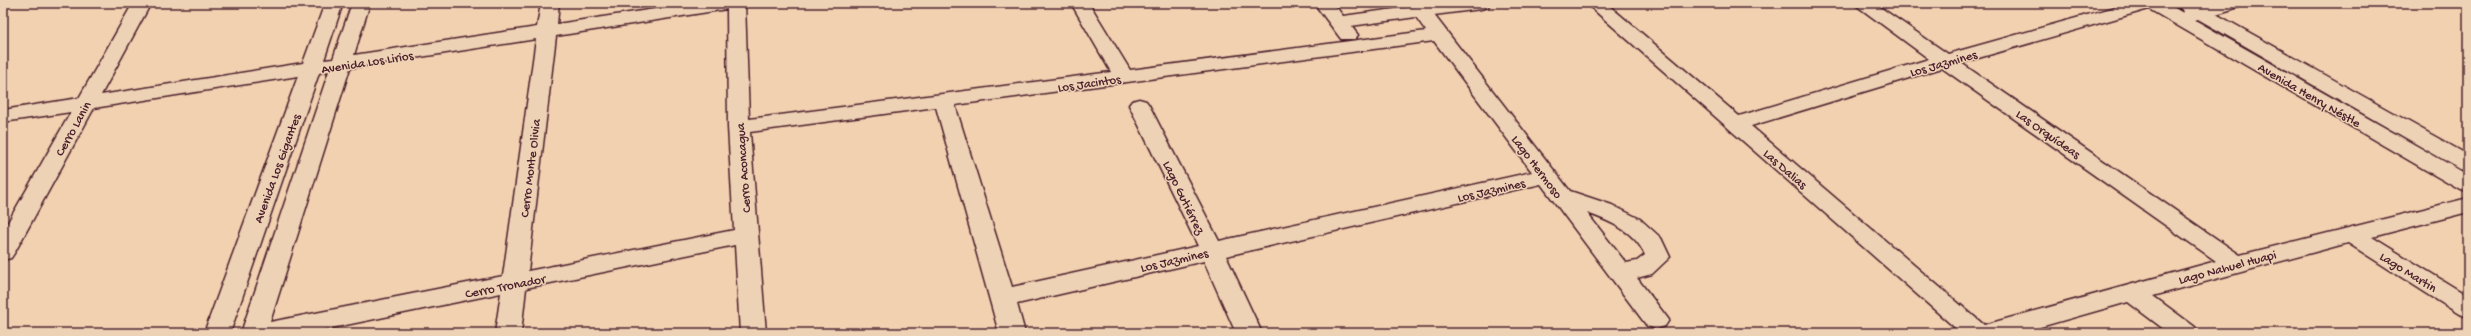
<svg xmlns="http://www.w3.org/2000/svg" width="2471" height="336" font-family="'Gochi Hand',sans-serif">
  <style>
    .lines { fill: none; stroke-linecap: round; stroke-linejoin: round }
    .minor-casing { stroke: #4a1f2b; stroke-width: 3 }
    .minor { fill: #eed2b5; fill-rule: evenodd }
    .labels { text-anchor: middle; stroke-width: 3; stroke-linejoin: round; paint-order: stroke }
    .street-label { font-size: 13px; fill: #4a1f2b; stroke: #eed2b5 }
  </style>
  <rect width="100%" height="100%" fill="#f2d1b1"/>
  <filter id="ink" filterUnits="userSpaceOnUse"><feTurbulence type="fractalNoise" baseFrequency=".025" numOctaves="2"/><feDisplacementMap in="SourceGraphic" scale="8" xChannelSelector="R" yChannelSelector="G"/><feConvolveMatrix kernelMatrix="1 2 1 2 8 2 1 2 1" color-interpolation-filters="sRGB"/></filter>
  <g filter="url(#ink)">
    <g class="lines">
      <defs>
        <path id="minor" d="M 133,3 L 151,3 L 101,95 L 303,63 L 325,3 L 343,3 L 324,60 L 333,59 L 352,3 L 370,3 L 354,55 L 537,27 L 541,3 L 559,3 L 557,24 L 694,3 L 745,3 L 749,119 L 1111,72 L 1071,3 L 1089,3 L 1130,70 L 1426,31 L 1416,17 L 1351,26 L 1358,35 L 1355,39 L 1341,39 L 1314,3 L 1333,3 L 1343,16 L 1439,3 L 1490,3 L 1488,7 L 1481,9 L 1434,15 L 1570,191 L 1612,205 L 1640,219 L 1661,238 L 1670,257 L 1652,274 L 1637,278 L 1669,320 L 1665,326 L 1656,329 L 1647,326 L 1541,184 L 1226,256 L 1262,333 L 1236,333 L 1204,261 L 1017,304 L 1025,333 L 999,333 L 936,107 L 750,132 L 766,333 L 740,333 L 735,245 L 526,288 L 521,333 L 495,333 L 501,293 L 307,333 L 241,333 L 329,71 L 319,73 L 230,333 L 204,333 L 298,76 L 94,108 L 15,252 L 11,258 L 3,260 L 3,231 L 71,112 L 3,122 L 3,110 L 79,98 ZM 727,9 L 728,127 L 734,230 L 528,271 L 556,36 ZM 536,39 L 503,276 L 270,322 L 350,68 ZM 1434,41 L 1532,172 L 1219,241 L 1149,105 L 1146,101 L 1139,99 L 1132,101 L 1129,105 L 1198,246 L 1012,287 L 955,105 ZM 1587,213 C 1609,221 1635,231 1645,255 L 1637,261 L 1626,263 Z
          M 1586,3 L 1606,3 L 1739,116 L 1929,59 L 1853,3 L 1874,3 L 1948,54 L 2130,3 L 2166,3 L 2183,13 L 2184,11 L 2174,3 L 2197,3 L 2202,6 L 2212,3 L 2241,3 L 2239,7 L 2216,14 L 2468,155 L 2468,171 L 2460,169 L 2198,19 L 2195,20 L 2468,175 L 2468,192 L 2460,190 L 2149,9 L 1961,63 L 2240,255 L 2468,198 L 2468,212 L 2372,237 L 2468,296 L 2468,317 L 2459,314 L 2348,243 L 2153,296 L 2195,327 L 2199,333 L 2169,333 L 2128,302 L 2019,333 L 1961,333 ZM 1942,68 L 2216,261 L 1984,325 L 1751,126 Z"/>
      </defs>
      <use href="#minor" class="minor-casing"/>
      <use href="#minor" class="minor"/>
    </g>
  </g>
  <g class="labels">
    <g class="street-label">
      <text transform="translate(367 61) rotate(-9)" y="5">Avenida Los Lirios</text>
      <text transform="translate(1943 62) rotate(-16)" y="5">Los Jazmines</text>
      <text transform="translate(1089 82) rotate(-8)" y="5">Los Jacintos</text>
      <text transform="translate(2310 94) rotate(30)" y="5">Avenida Henry Néstle</text>
      <text transform="translate(72 128) rotate(-61)" y="5">Cerro Lanin</text>
      <text transform="translate(2049 133) rotate(35)" y="5">Las Orquídeas</text>
      <text transform="translate(1538 166) rotate(53)" y="5">Lago Hermoso</text>
      <text transform="translate(276 168) rotate(-70)" y="5">Avenida Los Gigantes</text>
      <text transform="translate(529 168) rotate(-83)" y="5">Cerro Monte Olivia</text>
      <text transform="translate(742 168) rotate(-94)" y="5">Cerro Aconcagua</text>
      <text transform="translate(1786 168) rotate(41)" y="5">Las Dalias</text>
      <text transform="translate(1491 189) rotate(-13)" y="5">Los Jazmines</text>
      <text transform="translate(1185 197) rotate(64)" y="5">Lago Gutiérrez</text>
      <text transform="translate(1174 259) rotate(-13)" y="5">Los Jazmines</text>
      <text transform="translate(2227 266) rotate(-15)" y="5">Lago Nahuel Huapi</text>
      <text transform="translate(2409 271) rotate(32)" y="5">Lago Martin</text>
      <text transform="translate(505 285) rotate(-11)" y="5">Cerro Tronador</text>
    </g>
  </g>
  <rect width="2471" height="336" fill="none" stroke="#eed2b5" stroke-width="16"/>
  <rect x="8" y="8" width="2455" height="320" fill="none" stroke="#4a1f2b" stroke-width="1.5" filter="url(#ink)"/>
</svg>
